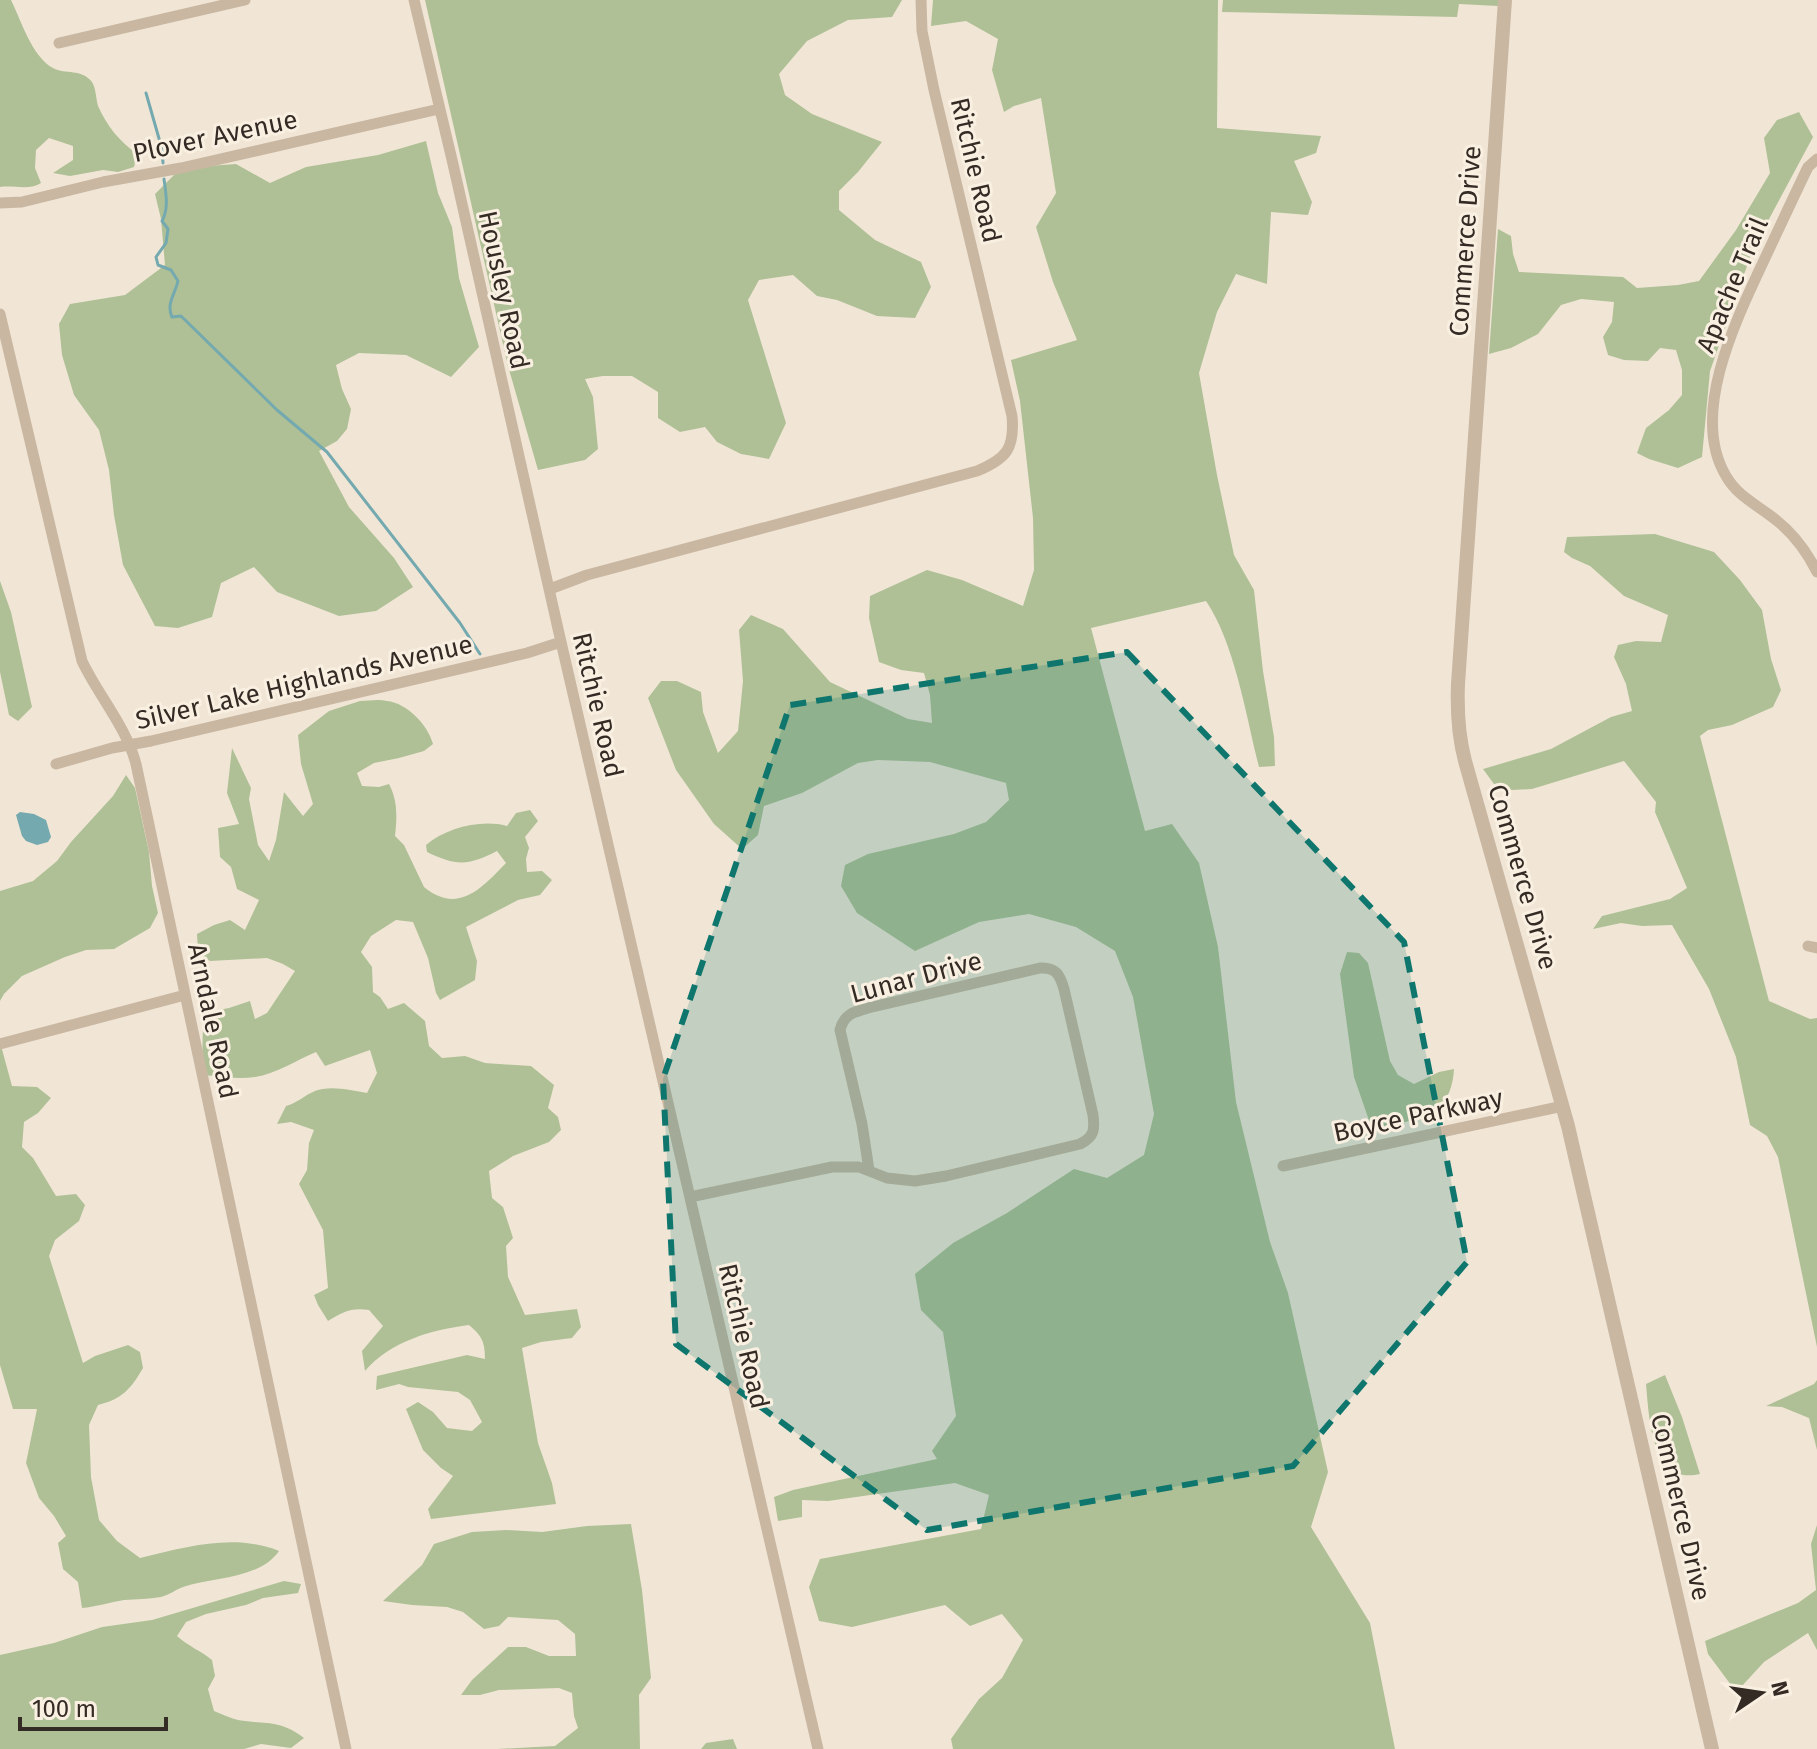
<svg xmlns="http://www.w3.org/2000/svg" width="1817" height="1749" font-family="'Fira Sans',sans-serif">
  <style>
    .green { fill: #afc096 }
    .water { fill: #74a9af }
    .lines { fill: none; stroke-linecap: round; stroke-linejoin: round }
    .stream { stroke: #74a9af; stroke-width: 3 }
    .minor { stroke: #c9b7a2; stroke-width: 11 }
    .tertiary { stroke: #c9b7a2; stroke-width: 14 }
    .marked { fill: #0f766e; fill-opacity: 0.2; stroke: #0f766e; stroke-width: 6; stroke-dasharray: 16 10; stroke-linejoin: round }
    .labels { text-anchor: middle; stroke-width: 6; stroke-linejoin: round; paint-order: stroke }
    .street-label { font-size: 26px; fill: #342b25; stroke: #f9f0e2 }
  </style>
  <rect width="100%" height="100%" fill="#f1e6d6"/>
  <path class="green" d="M 0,0 L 11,0 C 21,20 32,57 53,68 C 66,75 81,68 92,82 C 96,88 96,99 98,106 C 107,126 119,141 137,154 L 134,167 L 118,172 L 103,170 L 70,176 L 53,173 L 73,160 L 73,146 L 49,138 L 36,150 L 35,168 L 41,183 C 28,191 15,185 0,187 Z
    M 425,0 L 902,0 L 892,17 L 848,20 L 807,41 L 779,74 L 785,95 L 812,114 L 882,142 L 858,172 L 839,191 L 839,210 L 875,240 L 921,262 L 931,287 L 915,318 L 877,316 L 837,300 L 817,296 L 793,275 L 759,280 L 748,300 L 786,423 L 769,459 L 741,454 L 717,442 L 705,427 L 680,432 L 658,418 L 658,392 L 632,376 L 603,376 L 585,379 L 593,397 L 598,449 L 585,460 L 538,470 L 508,366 Z
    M 933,0 L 1218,0 L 1217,128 L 1321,136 L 1316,153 L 1294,161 L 1312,202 L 1308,215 L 1271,212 L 1267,284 L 1236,274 L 1217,312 L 1199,373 L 1217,475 L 1234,555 L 1254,590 L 1263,671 L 1274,737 L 1275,766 L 1259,767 C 1246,716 1235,644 1206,601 L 1091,628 L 1145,831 L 1172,824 L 1199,863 L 1218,947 L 1236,1102 L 1270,1242 L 1288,1293 L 1328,1472 L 1311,1527 L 1370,1623 L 1395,1749 L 953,1749 L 951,1739 L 979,1699 L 1002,1678 L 1023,1640 L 1002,1614 L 970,1626 L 945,1605 L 852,1627 L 819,1621 L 809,1587 L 820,1559 L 981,1529 L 989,1495 L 955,1483 L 828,1501 L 802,1500 L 802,1517 L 778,1521 L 774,1497 L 793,1490 L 937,1459 L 932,1451 L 956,1416 L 943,1332 L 921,1310 L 915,1274 L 953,1243 L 1007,1213 L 1074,1169 L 1107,1178 L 1144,1155 L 1154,1114 L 1133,997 L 1115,951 L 1076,927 L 1029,914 L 979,922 L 915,951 L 857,913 L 841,886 L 845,865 L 868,854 L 954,834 L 986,822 L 1009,800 L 1006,783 L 930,762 L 878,760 L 858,763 L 802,793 L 764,806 L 758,835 L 742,849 L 714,824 L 676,770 L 648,698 L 661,681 L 677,681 L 701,692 L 703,712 L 718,753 L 738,731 L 743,681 L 739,630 L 751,615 L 783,629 L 830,682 L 908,719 L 932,723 L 930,695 L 924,673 L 901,670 L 879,662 L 869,618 L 870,596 L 927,570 L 962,580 L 1023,606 L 1034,570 L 1033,518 L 1020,401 L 1011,360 L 1077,340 L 1053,282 L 1036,227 L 1056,193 L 1041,98 L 1014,106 L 1004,112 L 992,70 L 998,39 L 966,21 L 931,26 Z
    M 1223,0 L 1498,0 L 1498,6 L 1459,4 L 1457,17 L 1222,12 Z
    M 1799,112 L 1813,137 L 1753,249 L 1710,371 L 1702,457 L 1678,468 L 1649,459 L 1637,453 L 1646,428 L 1669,410 L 1682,395 L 1682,370 L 1676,350 L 1660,348 L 1648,361 L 1624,360 L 1608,355 L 1603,337 L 1612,322 L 1614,302 L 1581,299 L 1561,305 L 1538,334 L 1511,348 L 1489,354 L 1498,229 L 1511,236 L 1513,254 L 1519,272 L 1623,277 L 1637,288 L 1678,285 L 1699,281 L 1736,230 L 1770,173 L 1764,138 L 1777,120 Z
    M 426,141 L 438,193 L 452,227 L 459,278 L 479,347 L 451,377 L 406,355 L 359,353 L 336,365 L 342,389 L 351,409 L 347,429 L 337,441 L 319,451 L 349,507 L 394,558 L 413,587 L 376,611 L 339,616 L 277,592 L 254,567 L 221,583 L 212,617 L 178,628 L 155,626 L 123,565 L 114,515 L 109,470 L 99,430 L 74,395 L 62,355 L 59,324 L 70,304 L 125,295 L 165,265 L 161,219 L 155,194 L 181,168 L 236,164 L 270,183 L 306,167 L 378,155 Z
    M 1655,534 L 1714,552 L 1740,580 L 1762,610 L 1771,659 L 1781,690 L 1773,707 L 1732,725 L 1708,730 L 1700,736 L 1769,1001 L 1810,1019 L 1817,1018 L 1817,1347 L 1778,1157 L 1767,1136 L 1750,1125 L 1736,1057 L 1709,989 L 1672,925 L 1642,926 L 1621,923 L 1593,929 L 1602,916 L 1670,899 L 1687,888 L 1655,812 L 1656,802 L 1624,761 L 1532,789 L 1512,790 L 1494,784 L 1483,769 L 1551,749 L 1611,717 L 1632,711 L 1626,684 L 1614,657 L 1618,645 L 1636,641 L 1661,642 L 1668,615 L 1624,596 L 1590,566 L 1572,558 L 1564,552 L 1567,537 Z
    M 0,581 L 11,612 L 32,707 L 18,721 L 9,715 L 0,672 Z
    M 360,701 C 369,701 378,699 387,701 C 407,703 428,725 433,744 L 424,751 L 399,758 L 374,763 L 357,773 L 362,786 L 379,787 L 389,784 C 398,801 397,818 395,836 L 404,845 L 424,887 C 458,915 482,888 506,863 L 497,851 C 468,866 456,866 427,852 L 426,845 C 446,828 481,819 507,826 L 516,813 L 530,810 L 538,821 L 525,837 L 529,848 L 526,859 L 527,872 L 542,871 L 552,880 L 540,895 L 518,900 L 466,927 L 477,961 L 475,980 L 440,1000 L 436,993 L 428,958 L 413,922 L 396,920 L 371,936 L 361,952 L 372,967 L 373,992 L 380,997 L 388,1009 L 404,1003 L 425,1021 L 429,1046 L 442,1058 L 465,1056 L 485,1063 L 531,1066 L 554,1085 L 548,1108 L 558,1117 L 561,1130 L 549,1142 L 513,1156 L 489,1171 L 492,1198 L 503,1207 L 513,1238 L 506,1246 L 508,1277 L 525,1315 L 577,1309 L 581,1327 L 572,1338 L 541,1342 L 522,1348 L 538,1443 L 552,1483 L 556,1504 L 431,1519 L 428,1509 L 453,1476 L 441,1468 L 423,1450 L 406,1409 L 418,1402 L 433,1412 L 447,1428 L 472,1431 L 482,1422 L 470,1400 L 458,1392 L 408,1387 L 399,1384 L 376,1390 L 377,1376 L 467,1355 L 485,1359 C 485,1342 482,1336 469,1325 C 431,1330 391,1341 365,1371 L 362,1351 L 383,1326 L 369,1310 C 352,1307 342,1312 328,1321 L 318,1305 L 314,1295 L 328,1288 L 323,1230 L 299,1184 L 307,1170 L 309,1143 L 314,1130 L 291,1122 L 277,1124 L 286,1106 C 297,1103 305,1095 315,1091 C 329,1085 352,1090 367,1093 L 377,1073 L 370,1050 L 325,1066 L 316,1052 C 297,1060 275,1074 255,1077 C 238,1080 219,1076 202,1075 L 203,1018 L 208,1012 L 229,1008 L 250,1001 L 255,1019 L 267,1013 L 295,971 L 283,964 L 267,958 L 210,961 L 198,952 L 197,934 L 214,925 L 230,920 L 245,930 L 259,900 L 237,889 L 231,867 L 220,857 L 218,828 L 239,824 L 227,793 L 232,748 L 251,788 L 249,799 L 258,845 L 269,861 L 276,840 L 284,792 L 303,816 L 313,804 L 301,764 L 298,735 L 329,711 Z
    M 126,775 L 135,788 L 149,852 L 152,886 L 158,913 L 150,928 L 114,949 L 86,950 L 65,957 L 22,976 L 4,994 L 0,1001 L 0,891 L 33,881 L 57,861 L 71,842 L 113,796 Z
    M 1347,952 L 1359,953 L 1368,963 L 1390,1061 L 1398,1075 L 1414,1084 L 1439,1072 L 1454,1069 C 1451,1121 1413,1119 1372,1129 L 1354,1077 L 1340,974 Z
    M 0,1042 L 12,1086 L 37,1087 L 51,1098 L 38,1113 L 24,1122 L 22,1147 L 33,1158 L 56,1196 L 76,1194 L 85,1205 L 79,1221 L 55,1240 L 49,1256 L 83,1363 L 95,1356 L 128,1345 L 140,1352 L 143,1368 C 131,1389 122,1399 98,1405 L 89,1425 L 91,1477 L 99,1520 L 117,1541 L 140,1558 C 186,1547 234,1533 279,1551 C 260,1579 213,1577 183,1587 C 175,1590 169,1595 161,1597 C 149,1599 136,1599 124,1600 C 110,1602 96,1607 82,1608 L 78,1582 L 63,1569 L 58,1543 L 66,1536 L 54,1516 L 39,1498 L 26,1463 L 37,1409 L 13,1409 L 0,1365 Z
    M 1665,1375 L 1682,1417 L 1700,1474 C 1651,1486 1649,1416 1646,1384 Z
    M 1817,1380 L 1817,1450 L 1809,1418 L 1782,1407 L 1766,1406 L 1814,1384 Z
    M 631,1524 L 642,1590 L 651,1678 L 639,1695 L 640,1749 L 497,1749 L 555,1746 L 578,1728 L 574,1716 L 572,1693 L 559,1688 L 499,1690 L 480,1695 L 461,1695 L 472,1680 L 508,1647 L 526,1647 L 549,1656 L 576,1656 L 575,1634 L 558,1620 L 508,1617 L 499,1626 L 484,1629 L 463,1612 L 447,1607 L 412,1605 L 383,1601 L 422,1565 L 434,1544 L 472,1532 L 506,1530 L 542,1532 L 587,1526 Z
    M 1817,1525 L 1817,1650 L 1808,1633 L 1764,1662 L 1741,1687 L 1734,1689 L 1708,1654 L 1705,1641 L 1798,1603 L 1816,1590 L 1811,1544 Z
    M 284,1581 L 301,1584 L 298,1593 L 263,1598 L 246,1605 L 206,1614 L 186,1622 L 177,1636 C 188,1646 201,1651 212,1660 L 215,1676 L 208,1689 L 214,1711 C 222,1714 230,1718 238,1720 C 267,1725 279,1719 304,1738 L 291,1748 L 261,1744 L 244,1749 L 0,1749 L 0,1655 L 54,1643 L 102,1627 L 152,1620 Z
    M 733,1739 L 737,1749 L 701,1749 L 706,1743 Z"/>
  <path class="water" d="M 20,812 L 34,814 L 46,820 L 51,837 L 48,842 L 37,845 L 26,841 L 22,836 L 16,815 Z"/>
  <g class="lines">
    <path class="stream" d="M 146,93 L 162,149 L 163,163
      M 164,179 C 166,194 169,208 162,221 L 168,229 L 166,243 L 156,257 L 158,265 L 171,270 L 178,281 C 175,294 166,304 172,317 L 181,316 L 277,410 L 327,452 L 460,623 L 480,654"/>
    <path class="minor" d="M 414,0 L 453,164 L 561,642 L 818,1749
      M 59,43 L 245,0
      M 1817,159 L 1808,167 C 1794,196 1780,226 1766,256 C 1739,314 1688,413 1726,476 C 1738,497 1758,505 1776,520 C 1794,534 1807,552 1817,572
      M 0,203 L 22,202 L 103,182 L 181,168 L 439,109
      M 0,314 L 82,661 C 98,695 127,728 136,764 L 346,1749
      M 550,589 L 587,575 L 977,471 C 1006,459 1015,449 1012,416 L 934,90 L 922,31 L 921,0
      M 56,764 L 112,748 L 151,741 L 527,653 L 561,642
      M 1808,946 L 1817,948
      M 0,1044 L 185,995
      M 1283,1166 L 1563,1106
      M 690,1197 L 832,1167 L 859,1167 L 887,1178 L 915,1181 L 946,1176 L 1080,1144 C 1094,1137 1095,1130 1093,1115 L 1064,989 C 1060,975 1056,967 1040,968 L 868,1008 C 854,1012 844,1014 840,1030 L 862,1124 L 869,1170"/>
    <path class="tertiary" d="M 1505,0 L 1458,684 C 1457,710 1458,735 1465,761 L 1568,1126 L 1712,1749"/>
  </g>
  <path class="marked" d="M 1127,652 L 1404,942 L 1467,1262 L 1293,1466 L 927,1530 L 676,1344 L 663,1079 L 790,705 Z"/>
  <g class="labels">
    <g class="street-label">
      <text transform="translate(215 136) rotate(-12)" y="9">Plover Avenue</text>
      <text transform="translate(976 170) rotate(77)" y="9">Ritchie Road</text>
      <text transform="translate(1465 241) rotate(-86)" y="9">Commerce Drive</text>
      <text transform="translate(1732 285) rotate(-67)" y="9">Apache Trail</text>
      <text transform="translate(504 290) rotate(78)" y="9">Housley Road</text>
      <text transform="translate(304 682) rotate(-13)" y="9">Silver Lake Highlands Avenue</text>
      <text transform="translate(598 705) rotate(77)" y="9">Ritchie Road</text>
      <text transform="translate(1523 877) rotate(74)" y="9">Commerce Drive</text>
      <text transform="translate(916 977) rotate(-15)" y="9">Lunar Drive</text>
      <text transform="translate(213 1021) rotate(78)" y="9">Arndale Road</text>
      <text transform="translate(1418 1115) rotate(-12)" y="9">Boyce Parkway</text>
      <text transform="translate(744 1336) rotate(77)" y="9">Ritchie Road</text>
      <text transform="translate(1681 1507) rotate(77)" y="9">Commerce Drive</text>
    </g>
  </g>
  <g transform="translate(1761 1693) rotate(77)" stroke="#f9f0e2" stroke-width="6" paint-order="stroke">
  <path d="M0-6L14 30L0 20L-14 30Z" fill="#342b25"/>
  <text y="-12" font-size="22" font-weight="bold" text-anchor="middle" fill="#342b25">N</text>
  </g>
  <path d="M20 1717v12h146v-12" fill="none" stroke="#342b25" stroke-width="4"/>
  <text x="32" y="1717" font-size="24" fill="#342b25" stroke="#f9f0e2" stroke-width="6" paint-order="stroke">100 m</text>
</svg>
